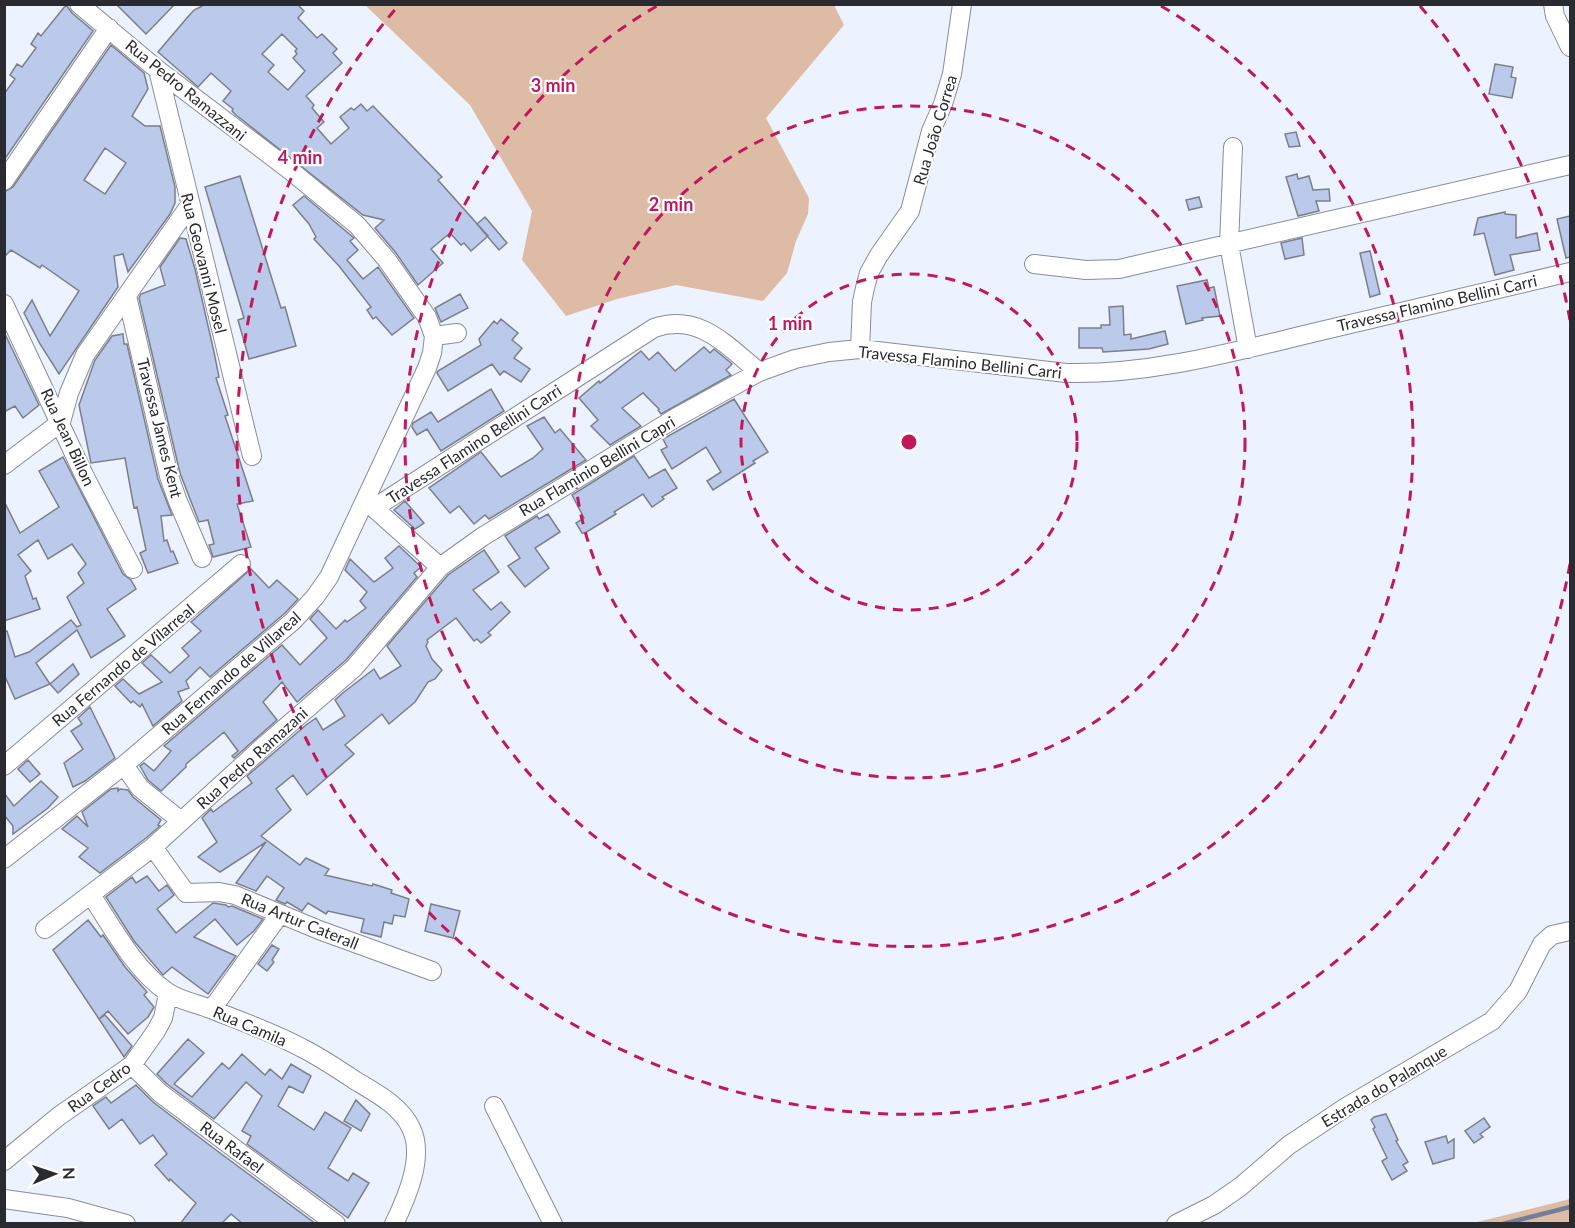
<svg xmlns="http://www.w3.org/2000/svg" width="1575" height="1228" font-family="Lato,sans-serif">
  <style>
    .forest { fill: #debba5 }
    .lines { fill: none; stroke-linecap: round; stroke-linejoin: round }
    .stream { stroke: #757e97; stroke-width: 4.5 }
    .building { fill: #bbc9eb; stroke: #7a7f8a; stroke-width: 1.5; fill-rule: evenodd }
    .minor-casing { stroke: #898d99; stroke-width: 20 }
    .minor { stroke: #fff; stroke-width: 18 }
    .ring { fill: none; stroke: #c2185b; stroke-width: 3; stroke-dasharray: 10 8 }
    .labels { text-anchor: middle; stroke-width: 4.5; stroke-linejoin: round; paint-order: stroke }
    .street-label { font-size: 16px; fill: #292b30; stroke: #fff }
    .centre { fill: #c2185b; stroke: #fff; stroke-width: 3 }
    .ring-label { font-size: 18px; text-anchor: middle; font-weight: bold; fill: #c2185b; stroke: #fff; stroke-width: 4.5; stroke-linejoin: round; paint-order: stroke }
  </style>
  <rect width="100%" height="100%" fill="#edf2ff"/>
  <path class="forest" d="M 365,5 L 834,5 L 844,25 L 766,118 L 809,198 L 808,214 L 796,241 L 787,273 L 763,301 L 676,285 L 617,299 L 566,316 L 522,260 L 532,211 L 470,105 Z
    M 1570,1199 L 1570,1223 L 1473,1223 Z"/>
  <g class="lines">
    <path class="stream" d="M 1503,1224 L 1570,1207"/>
  </g>
  <path class="building" d="M 116,4 L 175,4 L 146,34 Z
    M 206,4 L 297,4 L 304,11 L 298,18 L 317,38 L 322,34 L 337,49 L 333,53 L 342,63 L 306,96 L 314,105 L 312,108 L 324,122 L 317,128 L 331,144 L 349,128 L 340,117 L 351,108 L 354,110 L 361,104 L 367,111 L 373,106 L 442,177 L 438,180 L 488,236 L 471,251 L 464,243 L 461,245 L 450,233 L 431,249 L 443,263 L 418,285 L 396,253 L 375,228 L 384,220 L 363,215 L 236,115 L 232,111 L 233,109 L 223,101 L 231,91 L 211,73 L 198,87 L 158,52 L 186,19 L 194,10 ZM 282,34 L 297,49 L 295,51 L 297,54 L 293,58 L 305,71 L 288,90 L 268,72 L 274,65 L 262,54 Z
    M 66,5 L 72,13 L 93,31 L 4,160 L 4,94 L 15,79 L 10,75 L 17,64 L 22,67 L 36,48 L 31,44 L 38,33 L 41,36 Z
    M 111,45 L 144,73 L 148,89 L 132,116 L 145,126 L 160,126 L 175,187 L 175,203 L 170,214 L 128,272 L 123,254 L 114,256 L 118,287 L 59,374 L 40,344 L 24,313 L 32,300 L 50,336 L 79,291 L 42,265 L 40,268 L 11,250 L 4,257 L 4,192 L 13,187 ZM 105,148 L 126,163 L 105,194 L 84,180 Z
    M 1495,64 L 1513,67 L 1511,77 L 1516,78 L 1512,98 L 1489,94 Z
    M 1296,132 L 1300,146 L 1289,147 L 1285,134 Z
    M 1297,174 L 1298,179 L 1309,176 L 1313,190 L 1329,189 L 1330,201 L 1316,201 L 1319,211 L 1298,216 L 1286,177 Z
    M 240,176 L 281,308 L 285,307 L 296,346 L 249,359 L 238,320 L 244,318 L 205,187 Z
    M 304,196 L 354,238 L 350,241 L 358,250 L 347,260 L 363,279 L 378,267 L 414,318 L 392,335 L 376,317 L 373,319 L 367,310 L 371,307 L 339,266 L 314,239 L 316,237 L 309,224 L 293,205 Z
    M 1199,197 L 1202,207 L 1189,210 L 1186,200 Z
    M 1505,212 L 1505,214 L 1516,215 L 1516,238 L 1537,233 L 1540,250 L 1510,255 L 1514,270 L 1495,275 L 1484,233 L 1474,235 L 1478,218 Z
    M 1570,216 L 1570,257 L 1566,258 L 1557,219 Z
    M 485,217 L 507,243 L 499,250 L 477,224 Z
    M 180,238 L 186,239 L 195,269 L 214,352 L 219,377 L 216,378 L 228,415 L 225,416 L 253,501 L 237,504 L 251,547 L 213,557 L 209,545 L 214,544 L 208,520 L 199,522 L 180,473 L 139,298 L 141,294 L 165,285 L 160,267 Z
    M 1302,238 L 1304,255 L 1285,259 L 1281,243 Z
    M 1370,251 L 1380,294 L 1370,297 L 1360,253 Z
    M 1207,280 L 1209,288 L 1214,287 L 1220,316 L 1202,318 L 1203,320 L 1186,324 L 1177,286 Z
    M 460,294 L 468,308 L 441,322 L 435,308 Z
    M 1123,306 L 1124,335 L 1131,334 L 1131,339 L 1165,331 L 1168,344 L 1149,349 L 1103,352 L 1102,348 L 1079,348 L 1079,328 L 1101,328 L 1101,325 L 1110,325 L 1109,307 Z
    M 501,319 L 518,333 L 512,340 L 522,348 L 514,358 L 530,369 L 521,382 L 504,371 L 500,375 L 492,364 L 448,391 L 437,373 L 438,371 L 481,345 L 479,339 L 494,321 L 497,324 Z
    M 4,332 L 39,405 L 23,418 L 15,406 L 4,412 Z
    M 123,334 L 124,344 L 127,344 L 158,479 L 172,515 L 161,516 L 164,541 L 167,540 L 171,552 L 173,551 L 178,563 L 148,573 L 140,553 L 146,550 L 137,507 L 134,508 L 125,458 L 91,463 L 79,405 L 95,360 L 112,336 Z
    M 704,347 L 710,353 L 714,349 L 731,363 L 732,364 L 726,370 L 731,375 L 661,414 L 658,410 L 659,409 L 643,393 L 622,408 L 641,426 L 610,445 L 591,426 L 598,420 L 579,398 L 599,381 L 600,383 L 641,351 L 649,360 L 658,352 L 675,371 Z
    M 491,389 L 504,411 L 441,451 L 427,429 L 417,435 L 412,427 L 413,423 L 431,412 L 438,422 Z
    M 734,399 L 768,452 L 753,461 L 755,463 L 713,490 L 707,481 L 721,472 L 706,447 L 672,469 L 661,450 L 667,447 L 663,439 Z
    M 544,417 L 555,433 L 560,429 L 586,460 L 489,519 L 485,515 L 474,524 L 459,506 L 450,513 L 429,488 L 481,452 L 501,477 L 533,458 L 543,449 L 527,426 Z
    M 634,456 L 649,478 L 665,469 L 677,488 L 662,497 L 664,499 L 652,507 L 643,494 L 614,512 L 616,514 L 585,533 L 582,533 L 576,523 L 584,518 L 572,495 Z
    M 63,457 L 123,574 L 131,580 L 136,589 L 107,609 L 125,636 L 91,658 L 77,630 L 36,663 L 50,684 L 15,699 L 4,674 L 4,631 L 7,631 L 15,657 L 29,652 L 71,620 L 77,627 L 81,625 L 67,597 L 84,583 L 78,573 L 86,564 L 72,544 L 48,559 L 38,540 L 18,555 L 31,571 L 25,576 L 33,599 L 36,598 L 40,609 L 4,621 L 4,501 L 20,533 L 59,507 L 39,471 Z
    M 405,501 L 424,523 L 415,529 L 394,510 Z
    M 548,514 L 560,532 L 535,548 L 549,568 L 525,587 L 508,566 L 520,558 L 505,536 L 537,516 L 539,519 Z
    M 399,546 L 421,567 L 414,573 L 417,577 L 346,660 L 297,702 L 282,682 L 263,702 L 277,720 L 234,758 L 232,756 L 238,751 L 224,732 L 186,764 L 186,767 L 161,791 L 148,780 L 140,766 L 144,763 L 154,771 L 171,751 L 164,746 L 282,645 L 300,665 L 327,638 L 310,619 L 318,610 L 336,629 L 345,620 L 347,622 L 366,608 L 360,601 L 367,592 L 345,570 L 350,559 L 374,582 L 393,568 L 385,558 Z
    M 484,550 L 499,572 L 473,590 L 491,610 L 501,602 L 510,612 L 488,633 L 491,635 L 481,643 L 477,639 L 474,641 L 456,618 L 427,640 L 428,642 L 426,646 L 432,659 L 442,670 L 435,679 L 428,682 L 415,702 L 389,724 L 382,714 L 345,745 L 354,754 L 307,795 L 293,775 L 276,789 L 291,810 L 261,836 L 300,865 L 306,858 L 329,869 L 325,875 L 372,886 L 373,884 L 392,890 L 391,893 L 409,899 L 405,917 L 394,915 L 392,924 L 384,922 L 381,937 L 361,932 L 364,919 L 328,911 L 326,914 L 308,903 L 302,911 L 287,902 L 285,904 L 276,900 L 284,888 L 267,876 L 256,891 L 236,883 L 266,842 L 220,872 L 198,857 L 217,842 L 202,818 L 211,809 L 213,812 L 252,783 L 247,776 L 306,725 L 316,718 L 323,730 L 345,716 L 335,700 L 344,692 L 374,669 L 380,679 L 401,666 L 387,646 L 448,575 Z
    M 251,569 L 269,588 L 277,580 L 298,599 L 285,613 L 210,677 L 200,667 L 186,681 L 189,688 L 178,692 L 182,701 L 153,726 L 142,704 L 140,707 L 133,701 L 131,703 L 115,686 L 123,679 L 139,694 L 162,682 L 142,663 L 151,655 L 170,673 L 179,665 L 189,656 L 182,648 L 201,631 L 191,622 Z
    M 73,664 L 79,674 L 58,693 L 50,684 Z
    M 90,707 L 115,758 L 85,781 L 73,787 L 64,763 L 83,749 L 71,731 L 82,724 L 78,718 Z
    M 28,760 L 40,774 L 30,782 L 18,769 Z
    M 41,781 L 58,797 L 48,808 L 13,834 L 13,826 L 4,815 L 4,793 L 14,806 Z
    M 118,788 L 118,791 L 120,789 L 128,790 L 133,797 L 161,820 L 158,825 L 160,826 L 146,838 L 100,873 L 79,857 L 88,848 L 62,829 L 77,816 L 88,827 L 82,812 L 111,789 Z
    M 147,876 L 159,891 L 167,885 L 174,895 L 157,909 L 176,933 L 213,903 L 226,905 L 228,907 L 232,906 L 263,919 L 254,931 L 237,945 L 215,919 L 194,937 L 236,956 L 208,994 L 172,967 L 163,975 L 134,941 L 106,897 L 132,877 L 136,883 Z
    M 431,904 L 460,911 L 453,938 L 425,931 Z
    M 88,920 L 101,937 L 103,935 L 125,967 L 147,992 L 144,995 L 154,1007 L 148,1017 L 128,1034 L 108,1011 L 99,1019 L 53,950 Z
    M 272,945 L 279,949 L 272,960 L 274,962 L 267,971 L 258,964 Z
    M 105,1015 L 132,1046 L 124,1057 L 99,1019 Z
    M 188,1039 L 204,1053 L 174,1084 L 192,1097 L 222,1063 L 229,1069 L 242,1054 L 265,1075 L 270,1069 L 282,1079 L 291,1064 L 311,1076 L 303,1093 L 289,1086 L 278,1106 L 314,1130 L 325,1112 L 351,1128 L 328,1168 L 348,1181 L 353,1173 L 369,1183 L 348,1218 L 247,1144 L 251,1136 L 242,1131 L 262,1096 L 246,1082 L 214,1119 L 167,1084 L 157,1074 Z
    M 136,1085 L 153,1102 L 216,1150 L 316,1224 L 243,1224 L 231,1214 L 221,1224 L 180,1224 L 196,1203 L 170,1179 L 169,1181 L 155,1165 L 167,1154 L 153,1135 L 140,1144 L 122,1119 L 109,1129 L 93,1106 L 106,1097 L 111,1103 Z
    M 356,1100 L 370,1114 L 361,1131 L 344,1121 Z
    M 1386,1114 L 1398,1140 L 1396,1141 L 1408,1162 L 1403,1165 L 1407,1171 L 1392,1180 L 1382,1161 L 1387,1158 L 1373,1129 L 1375,1127 L 1371,1120 L 1374,1117 Z
    M 1484,1118 L 1490,1127 L 1480,1134 L 1483,1137 L 1474,1143 L 1465,1131 Z
    M 1446,1136 L 1448,1143 L 1454,1139 L 1454,1158 L 1433,1164 L 1425,1142 Z"/>
  <g class="lines">
    <defs>
      <path id="minor" d="M 1553,4 L 1555,16 L 1570,47
        M 158,70 L 252,456
        M 1233,147 L 1229,244 L 1248,349
        M 4,181 L 109,28
        M 1034,264 L 1086,270 L 1119,269 L 1570,165
        M 127,296 L 169,476 L 177,499 L 202,558
        M 4,304 L 84,475 L 133,569
        M 434,336 L 457,333
        M 860,349 L 862,302 L 865,288 L 869,273 L 879,255 L 910,211 L 931,131 L 943,104 L 952,74 L 962,4
        M 61,422 L 69,393 L 85,355 L 190,205
        M 4,465 L 61,422
        M 366,501 L 440,567
        M 374,508 L 654,328 C 699,312 727,346 759,372
        M 124,765 L 140,788 L 181,821
        M 4,766 L 241,564
        M 153,847 L 186,893 L 219,892 L 235,895 L 319,930 L 432,971
        M 4,859 L 124,765 L 293,621 L 315,597 L 329,577 L 427,368 L 432,353 L 434,336 L 427,317 L 387,260 L 357,225 L 291,171 L 158,70 L 79,4
        M 91,895 C 113,928 134,969 167,992 C 180,1001 199,1004 213,1010 C 243,1022 274,1033 302,1048 C 320,1057 338,1069 356,1081 C 376,1093 401,1106 411,1128 C 425,1156 407,1197 394,1224
        M 45,929 L 153,847 L 265,745 L 354,668 L 440,567 L 482,537 L 677,417 L 759,372 L 795,359 L 829,352 L 860,349 L 1066,373 C 1148,375 1229,353 1308,334 C 1396,313 1483,292 1570,272
        M 212,1009 L 280,914
        M 132,1065 L 160,1093 L 336,1224
        M 494,1106 L 553,1224
        M 4,1161 L 59,1116 L 132,1065 L 156,1031 L 163,1018 L 168,994
        M 4,1199 L 68,1208 L 126,1224
        M 1176,1224 L 1214,1205 L 1240,1187 L 1289,1145 L 1346,1107 L 1492,1021 L 1518,991 L 1542,944 L 1552,935 L 1570,931"/>
    </defs>
    <use href="#minor" class="minor-casing"/>
    <use href="#minor" class="minor"/>
  </g>
  <g class="ring">
    <circle cx="909" cy="442" r="168"/>
    <circle cx="909" cy="442" r="336"/>
    <path d="M1161 6A504 504 0 1 1 657 6"/>
    <path d="M1570 564A672 672 0 1 1 398 6M1420 6A672 672 0 0 1 1570 320"/>
  </g>
  <g class="labels">
    <g class="street-label">
      <text transform="translate(186 90) rotate(39)" y="6">Rua Pedro Ramazzani</text>
      <text transform="translate(935 130) rotate(-73)" y="6">Rua João Correa</text>
      <text transform="translate(204 263) rotate(76)" y="6">Rua Geovanni Mosel</text>
      <text transform="translate(1437 303) rotate(-13)" y="6">Travessa Flamino Bellini Carri</text>
      <text transform="translate(960 362) rotate(6)" y="6">Travessa Flamino Bellini Carri</text>
      <text transform="translate(160 428) rotate(76)" y="6">Travessa James Kent</text>
      <text transform="translate(68 437) rotate(65)" y="6">Rua Jean Billon</text>
      <text transform="translate(474 444) rotate(-33)" y="6">Travessa Flamino Bellini Carri</text>
      <text transform="translate(597 466) rotate(-31)" y="6">Rua Flaminio Bellini Capri</text>
      <text transform="translate(123 665) rotate(-40)" y="6">Rua Fernando de Vilarreal</text>
      <text transform="translate(231 673) rotate(-41)" y="6">Rua Fernando de Villareal</text>
      <text transform="translate(252 758) rotate(-42)" y="6">Rua Pedro Ramazani</text>
      <text transform="translate(300 921) rotate(22)" y="6">Rua Artur Caterall</text>
      <text transform="translate(250 1026) rotate(23)" y="6">Rua Camila</text>
      <text transform="translate(1384 1086) rotate(-31)" y="6">Estrada do Palanque</text>
      <text transform="translate(99 1087) rotate(-36)" y="6">Rua Cedro</text>
      <text transform="translate(232 1147) rotate(37)" y="6">Rua Rafael</text>
    </g>
  </g>
  <circle cx="909" cy="442" r="9" class="centre"/>
  <g class="ring-label">
    <text x="553" y="92">3 min</text>
    <text x="300" y="164">4 min</text>
    <text x="671" y="211">2 min</text>
    <text x="790" y="330">1 min</text>
  </g>
  <rect width="1575" height="1228" fill="none" stroke="#292b30" stroke-width="12"/>
  <g transform="translate(54 1174) rotate(88)" stroke="#ffffff" stroke-width="4.5" paint-order="stroke">
  <path d="M0-4.5L10 22L0 15L-10 22Z" fill="#292b30"/>
  <text y="-9" font-size="16" font-weight="bold" text-anchor="middle" fill="#292b30">N</text>
  </g>
</svg>
